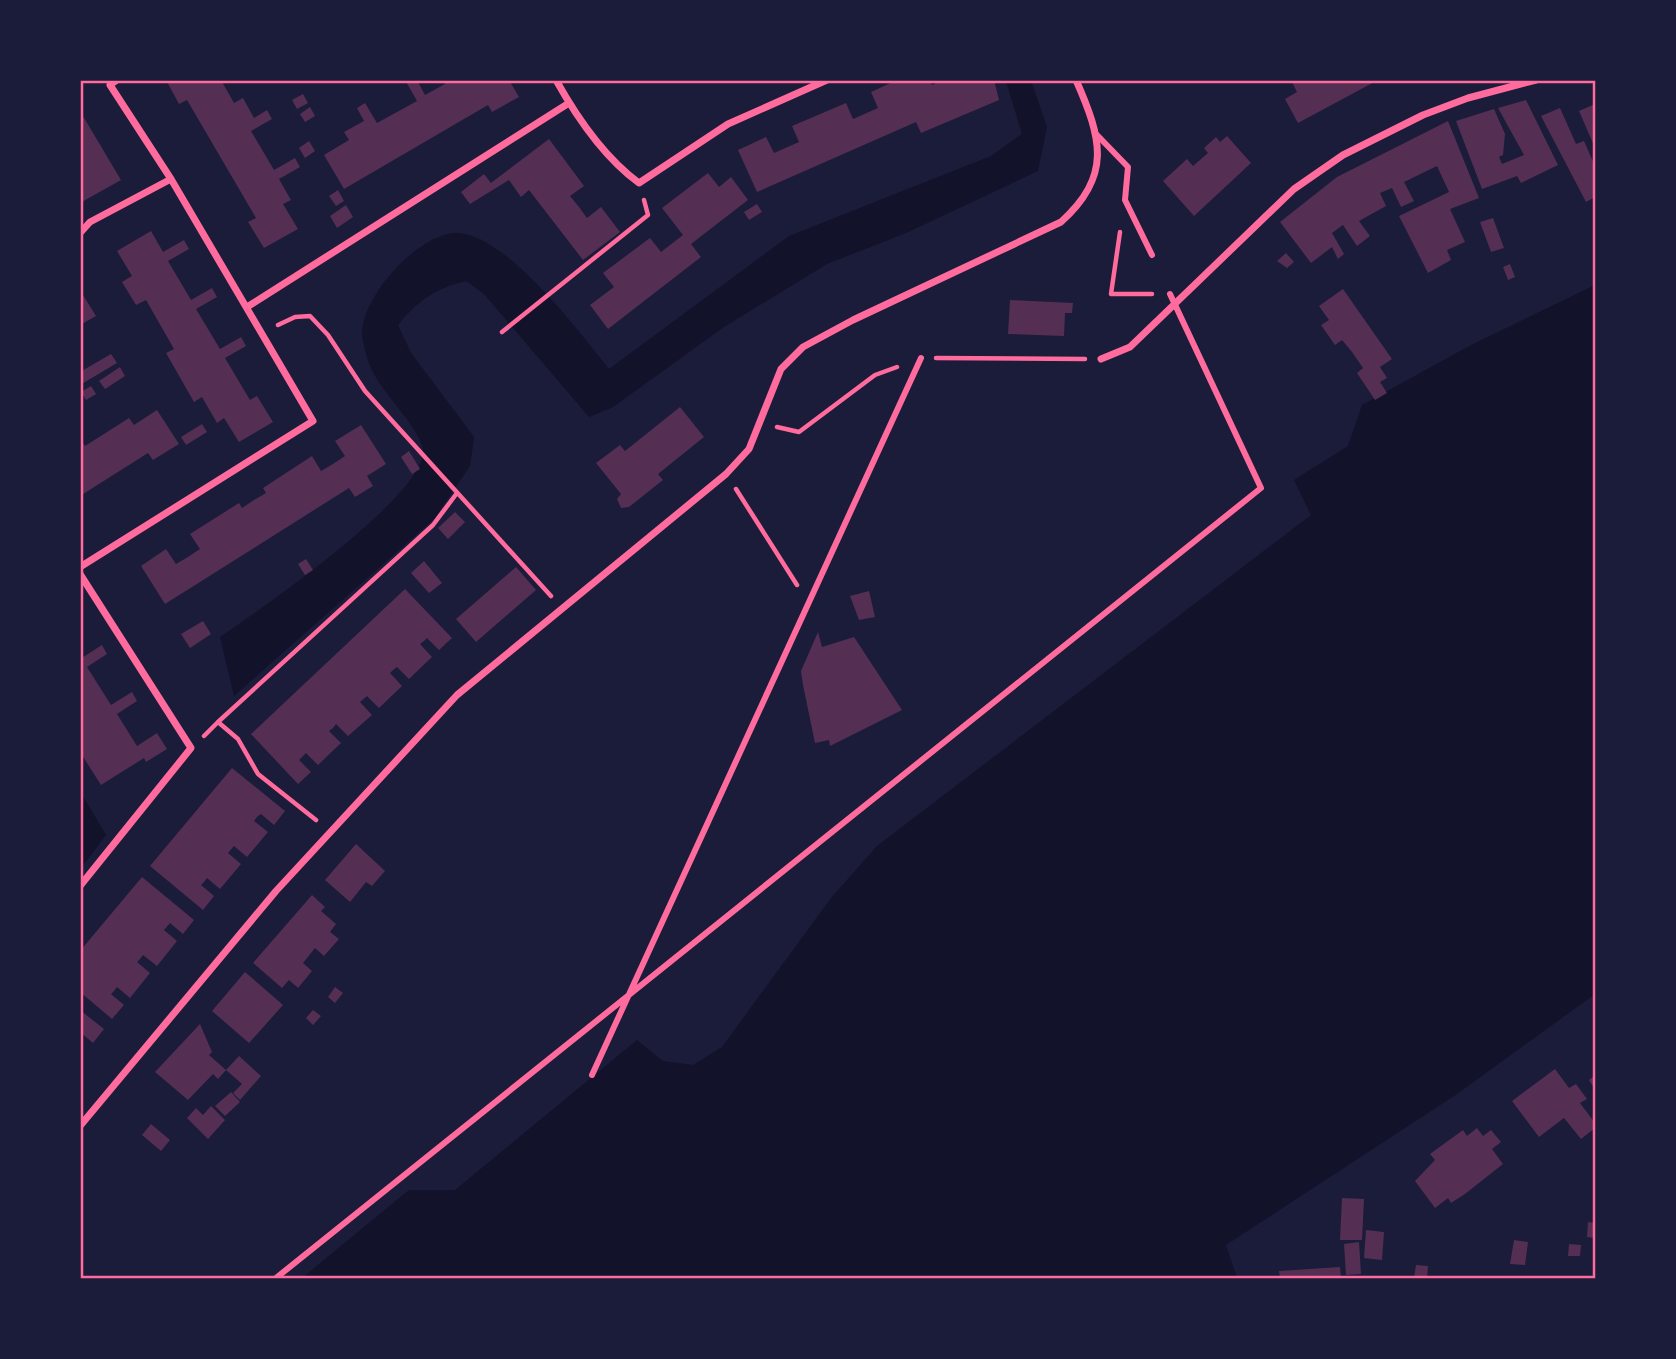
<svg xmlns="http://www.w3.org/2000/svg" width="1676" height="1359" font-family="Raleway,sans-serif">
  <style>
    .water { fill: #12122b }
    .building { fill: #542f53 }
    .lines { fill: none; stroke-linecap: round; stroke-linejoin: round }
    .path { stroke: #ff6b9d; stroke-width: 4.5 }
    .pedestrian { stroke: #ff6b9d; stroke-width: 6 }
    .minor { stroke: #ff6b9d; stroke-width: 7 }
    .neatline { fill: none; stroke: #ff6b9d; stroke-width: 2.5 }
  </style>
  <rect width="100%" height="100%" fill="#1b1b3a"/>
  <path class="water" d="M 1006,81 L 1031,81 L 1047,127 L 1038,171 L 906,233 L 827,264 L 724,327 L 613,407 L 589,417 L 484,294 L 466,281 C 436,288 417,301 398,325 L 411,353 L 474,437 L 470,466 L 434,519 L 234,696 L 220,637 C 264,607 411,505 423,456 C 428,435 381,393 371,368 C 367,359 362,341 362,332 C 364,294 417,236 454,233 C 502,229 580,333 609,369 L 789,236 L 991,156 L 1022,134 Z
    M 1595,285 L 1595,994 L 1457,1094 L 1226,1245 L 1237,1278 L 302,1278 L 409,1190 L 455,1190 L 637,1040 L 663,1061 L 693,1065 L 722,1047 L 831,898 L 877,846 L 1311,515 L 1294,480 L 1348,446 L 1362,405 L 1471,345 Z
    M 81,793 L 106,835 L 81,868 L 80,868 Z"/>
  <path class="building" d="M 166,80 L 221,80 L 234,103 L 243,98 L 254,118 L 267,110 L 272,119 L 251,131 L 274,170 L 295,158 L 300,167 L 279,179 L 291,200 L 283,204 L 298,229 L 264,248 L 248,222 L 256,218 L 187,100 L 179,104 Z
    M 405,80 L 417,80 L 425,95 L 445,84 L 443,80 L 509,80 L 519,97 L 492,112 L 488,105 L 344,189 L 324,155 L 349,140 L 344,132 L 364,121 L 357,108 L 365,103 L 377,123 L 417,101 Z
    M 897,80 L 930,80 L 932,85 L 941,80 L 994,80 L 999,100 L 921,133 L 916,122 L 757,192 L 738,150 L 766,137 L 774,153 L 799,142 L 792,126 L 846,103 L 853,119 L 878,108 L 871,92 Z
    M 1291,80 L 1378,80 L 1298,123 L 1285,99 L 1297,92 Z
    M 303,94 L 308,103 L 297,109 L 292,100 Z
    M 1526,100 L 1558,165 L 1521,183 L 1517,176 L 1482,189 L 1456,121 L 1494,109 L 1505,134 L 1503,155 L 1499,157 L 1502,164 L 1524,155 L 1498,108 Z
    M 1595,104 L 1595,148 L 1579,111 Z
    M 310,107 L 315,116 L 305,122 L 300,114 Z
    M 1560,108 L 1576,144 L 1584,141 L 1595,166 L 1595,197 L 1586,202 L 1541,116 Z
    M 80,111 L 121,180 L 80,203 Z
    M 1448,121 L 1479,198 L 1450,209 L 1465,242 L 1447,250 L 1451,260 L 1428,273 L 1399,216 L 1449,192 L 1437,166 L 1404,182 L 1414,201 L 1401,207 L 1392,188 L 1380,193 L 1386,206 L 1359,221 L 1370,236 L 1357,246 L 1343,225 L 1332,233 L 1344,254 L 1338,259 L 1332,247 L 1311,263 L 1280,222 L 1337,177 Z
    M 1227,136 L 1251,163 L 1194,216 L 1163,181 L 1187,159 L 1193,166 L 1208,153 L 1204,148 L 1216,137 L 1220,142 Z
    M 549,139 L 584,186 L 570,196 L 579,207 L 587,218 L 601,207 L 620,232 L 583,260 L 529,190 L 521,197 L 509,180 L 470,204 L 461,192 L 484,174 L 491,183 Z
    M 309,141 L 315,151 L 305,158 L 299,148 Z
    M 708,173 L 719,187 L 731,177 L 748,200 L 691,244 L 701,257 L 608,329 L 590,305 L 614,287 L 603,273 L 650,238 L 661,252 L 683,235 L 662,208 Z
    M 338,190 L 344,201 L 336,206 L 329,196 Z
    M 757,204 L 762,212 L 749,220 L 744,212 Z
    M 346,205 L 353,217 L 337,228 L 330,216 Z
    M 1493,218 L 1504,248 L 1491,252 L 1480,222 Z
    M 151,231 L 163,252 L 184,240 L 189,249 L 168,261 L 191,300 L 212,288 L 217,297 L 196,309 L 220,349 L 241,337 L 246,346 L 225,358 L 250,400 L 257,396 L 273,422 L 239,442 L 224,418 L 217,423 L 202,397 L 194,402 L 166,353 L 174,349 L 146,300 L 136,305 L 122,282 L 132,276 L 117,251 Z
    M 1286,253 L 1294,262 L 1287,268 L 1277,261 Z
    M 1510,264 L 1515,277 L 1508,280 L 1503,267 Z
    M 1343,289 L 1392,359 L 1380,367 L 1387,378 L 1380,382 L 1387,393 L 1375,400 L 1357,373 L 1363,368 L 1352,352 L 1342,340 L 1335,345 L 1321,325 L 1329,320 L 1319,306 Z
    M 80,290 L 96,316 L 80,325 Z
    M 1010,300 L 1073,303 L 1072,313 L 1065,313 L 1064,336 L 1008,334 Z
    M 111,354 L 117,363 L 80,385 L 80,372 Z
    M 120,367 L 125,376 L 105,389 L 99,381 Z
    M 91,386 L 96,394 L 86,400 L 81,392 Z
    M 680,407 L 704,437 L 658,474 L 663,480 L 629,507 L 621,508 L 617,499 L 621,494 L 596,463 L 620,445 L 625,451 Z
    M 157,410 L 179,444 L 153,460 L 148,453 L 80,496 L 80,438 L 85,446 L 129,418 L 134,425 Z
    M 202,424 L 207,432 L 186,445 L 181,437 Z
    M 361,425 L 386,464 L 367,476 L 373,486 L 355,497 L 349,488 L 165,604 L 141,566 L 166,549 L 176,564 L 188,557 L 200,549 L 190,534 L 239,503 L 242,508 L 254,500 L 266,493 L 263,488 L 312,456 L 321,471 L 333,464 L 345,456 L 335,441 Z
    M 409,451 L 420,469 L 412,474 L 401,457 Z
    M 455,512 L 465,522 L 448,539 L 438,528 Z
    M 306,559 L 313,570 L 305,575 L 298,564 Z
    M 424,561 L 442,583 L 429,593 L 411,573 Z
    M 516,567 L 536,590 L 476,642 L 456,619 Z
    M 405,589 L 452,638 L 439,650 L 427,638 L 424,641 L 420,644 L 432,657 L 409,679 L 397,667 L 393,670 L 390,673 L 402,686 L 379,708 L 367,696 L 360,702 L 372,715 L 348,736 L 336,724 L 333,728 L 329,731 L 341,743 L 318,765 L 306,753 L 299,760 L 311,772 L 298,784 L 251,734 Z
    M 869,591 L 875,617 L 859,620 L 850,596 Z
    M 203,621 L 211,634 L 190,648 L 181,634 Z
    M 818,632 L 822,647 L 854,637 L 902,710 L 830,746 L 829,740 L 815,743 L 803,685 L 801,671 Z
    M 102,645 L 107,654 L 87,667 L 111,705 L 132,692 L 137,701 L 117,714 L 137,746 L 157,733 L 167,749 L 146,762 L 144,758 L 101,785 L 80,752 L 80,659 Z
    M 232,768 L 285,811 L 274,825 L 261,814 L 257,817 L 254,821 L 268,832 L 247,857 L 234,846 L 228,853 L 241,864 L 220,889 L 207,878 L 204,882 L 201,885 L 214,896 L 203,910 L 150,866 Z
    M 356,844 L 385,871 L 372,886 L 366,882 L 350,902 L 325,880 Z
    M 142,877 L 194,920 L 183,934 L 170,923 L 164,930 L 177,941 L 157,966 L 143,955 L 140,959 L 137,962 L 150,973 L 130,998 L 117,987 L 114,991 L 111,994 L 124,1005 L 112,1019 L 80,992 L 80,951 Z
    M 312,895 L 325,907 L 321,911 L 336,924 L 330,932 L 339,939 L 324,956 L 315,948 L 303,963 L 312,971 L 298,988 L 289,980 L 282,988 L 253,963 Z
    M 245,972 L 283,1005 L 249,1043 L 212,1011 Z
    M 335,987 L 343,993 L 335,1003 L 328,997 Z
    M 80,1010 L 104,1029 L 93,1043 L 80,1032 Z
    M 313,1010 L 321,1016 L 313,1025 L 306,1018 Z
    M 200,1024 L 212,1052 L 209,1055 L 226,1070 L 218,1079 L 213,1074 L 188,1100 L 155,1072 Z
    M 239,1056 L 261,1076 L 240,1100 L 233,1093 L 242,1084 L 226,1070 Z
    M 1555,1069 L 1569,1088 L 1576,1084 L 1587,1099 L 1580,1103 L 1595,1123 L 1595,1128 L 1581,1139 L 1564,1118 L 1539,1137 L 1512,1101 Z
    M 1595,1075 L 1595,1090 L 1589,1080 Z
    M 231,1092 L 240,1102 L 225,1116 L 215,1106 Z
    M 211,1106 L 225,1120 L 208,1139 L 187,1118 L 196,1108 L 203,1115 Z
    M 151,1124 L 170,1140 L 161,1151 L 142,1135 Z
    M 1477,1128 L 1483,1136 L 1491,1130 L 1501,1142 L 1492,1149 L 1503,1164 L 1465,1194 L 1451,1203 L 1448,1198 L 1435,1208 L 1415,1181 L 1435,1160 L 1430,1154 L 1463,1130 L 1467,1136 Z
    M 1342,1198 L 1364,1199 L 1362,1240 L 1340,1240 Z
    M 1588,1222 L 1595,1223 L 1595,1238 L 1587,1237 Z
    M 1366,1230 L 1384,1232 L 1382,1260 L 1364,1258 Z
    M 1514,1240 L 1528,1242 L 1525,1265 L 1510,1264 Z
    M 1359,1242 L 1361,1274 L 1346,1275 L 1344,1244 Z
    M 1569,1244 L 1581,1245 L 1580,1256 L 1568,1256 Z
    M 1416,1265 L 1428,1266 L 1427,1278 L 1414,1278 Z
    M 1340,1267 L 1341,1278 L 1280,1278 L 1279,1271 Z"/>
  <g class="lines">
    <path class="path" d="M 1120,232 L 1111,294 L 1152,294
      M 278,325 L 295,317 L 310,316 L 328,335 L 365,391 L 551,596
      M 502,332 L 648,215 L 644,200
      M 936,358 L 1085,359
      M 777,427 L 799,432 L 875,375 L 897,367
      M 736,489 L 797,585
      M 218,722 L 433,525 L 457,493
      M 204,736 L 218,722 L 238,739 L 258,774 L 316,820"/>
    <path class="pedestrian" d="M 1097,135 L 1128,167 L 1125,200 L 1152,255
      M 592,1075 L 921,358
      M 276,1278 L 1261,488 L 1170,294"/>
    <path class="minor" d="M 556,80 C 576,116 605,158 639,183 L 728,124 L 827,80
      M 80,233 L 90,222 L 171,179
      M 247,307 L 569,103
      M 1101,359 L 1130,347 L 1294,189 L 1343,155 L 1423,115 L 1468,98 L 1536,80
      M 80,567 L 313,421 L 171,179 L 110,85 L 117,80
      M 80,574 L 191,748 L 80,886
      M 80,1126 L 276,891 L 457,695 L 726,474 L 749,449 L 781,369 L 803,347 L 853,320 L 1061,222 C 1112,176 1102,139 1076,80"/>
  </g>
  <rect width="1676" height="1359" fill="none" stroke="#1b1b3a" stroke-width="164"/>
  <rect x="82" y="82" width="1512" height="1195" class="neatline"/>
</svg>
